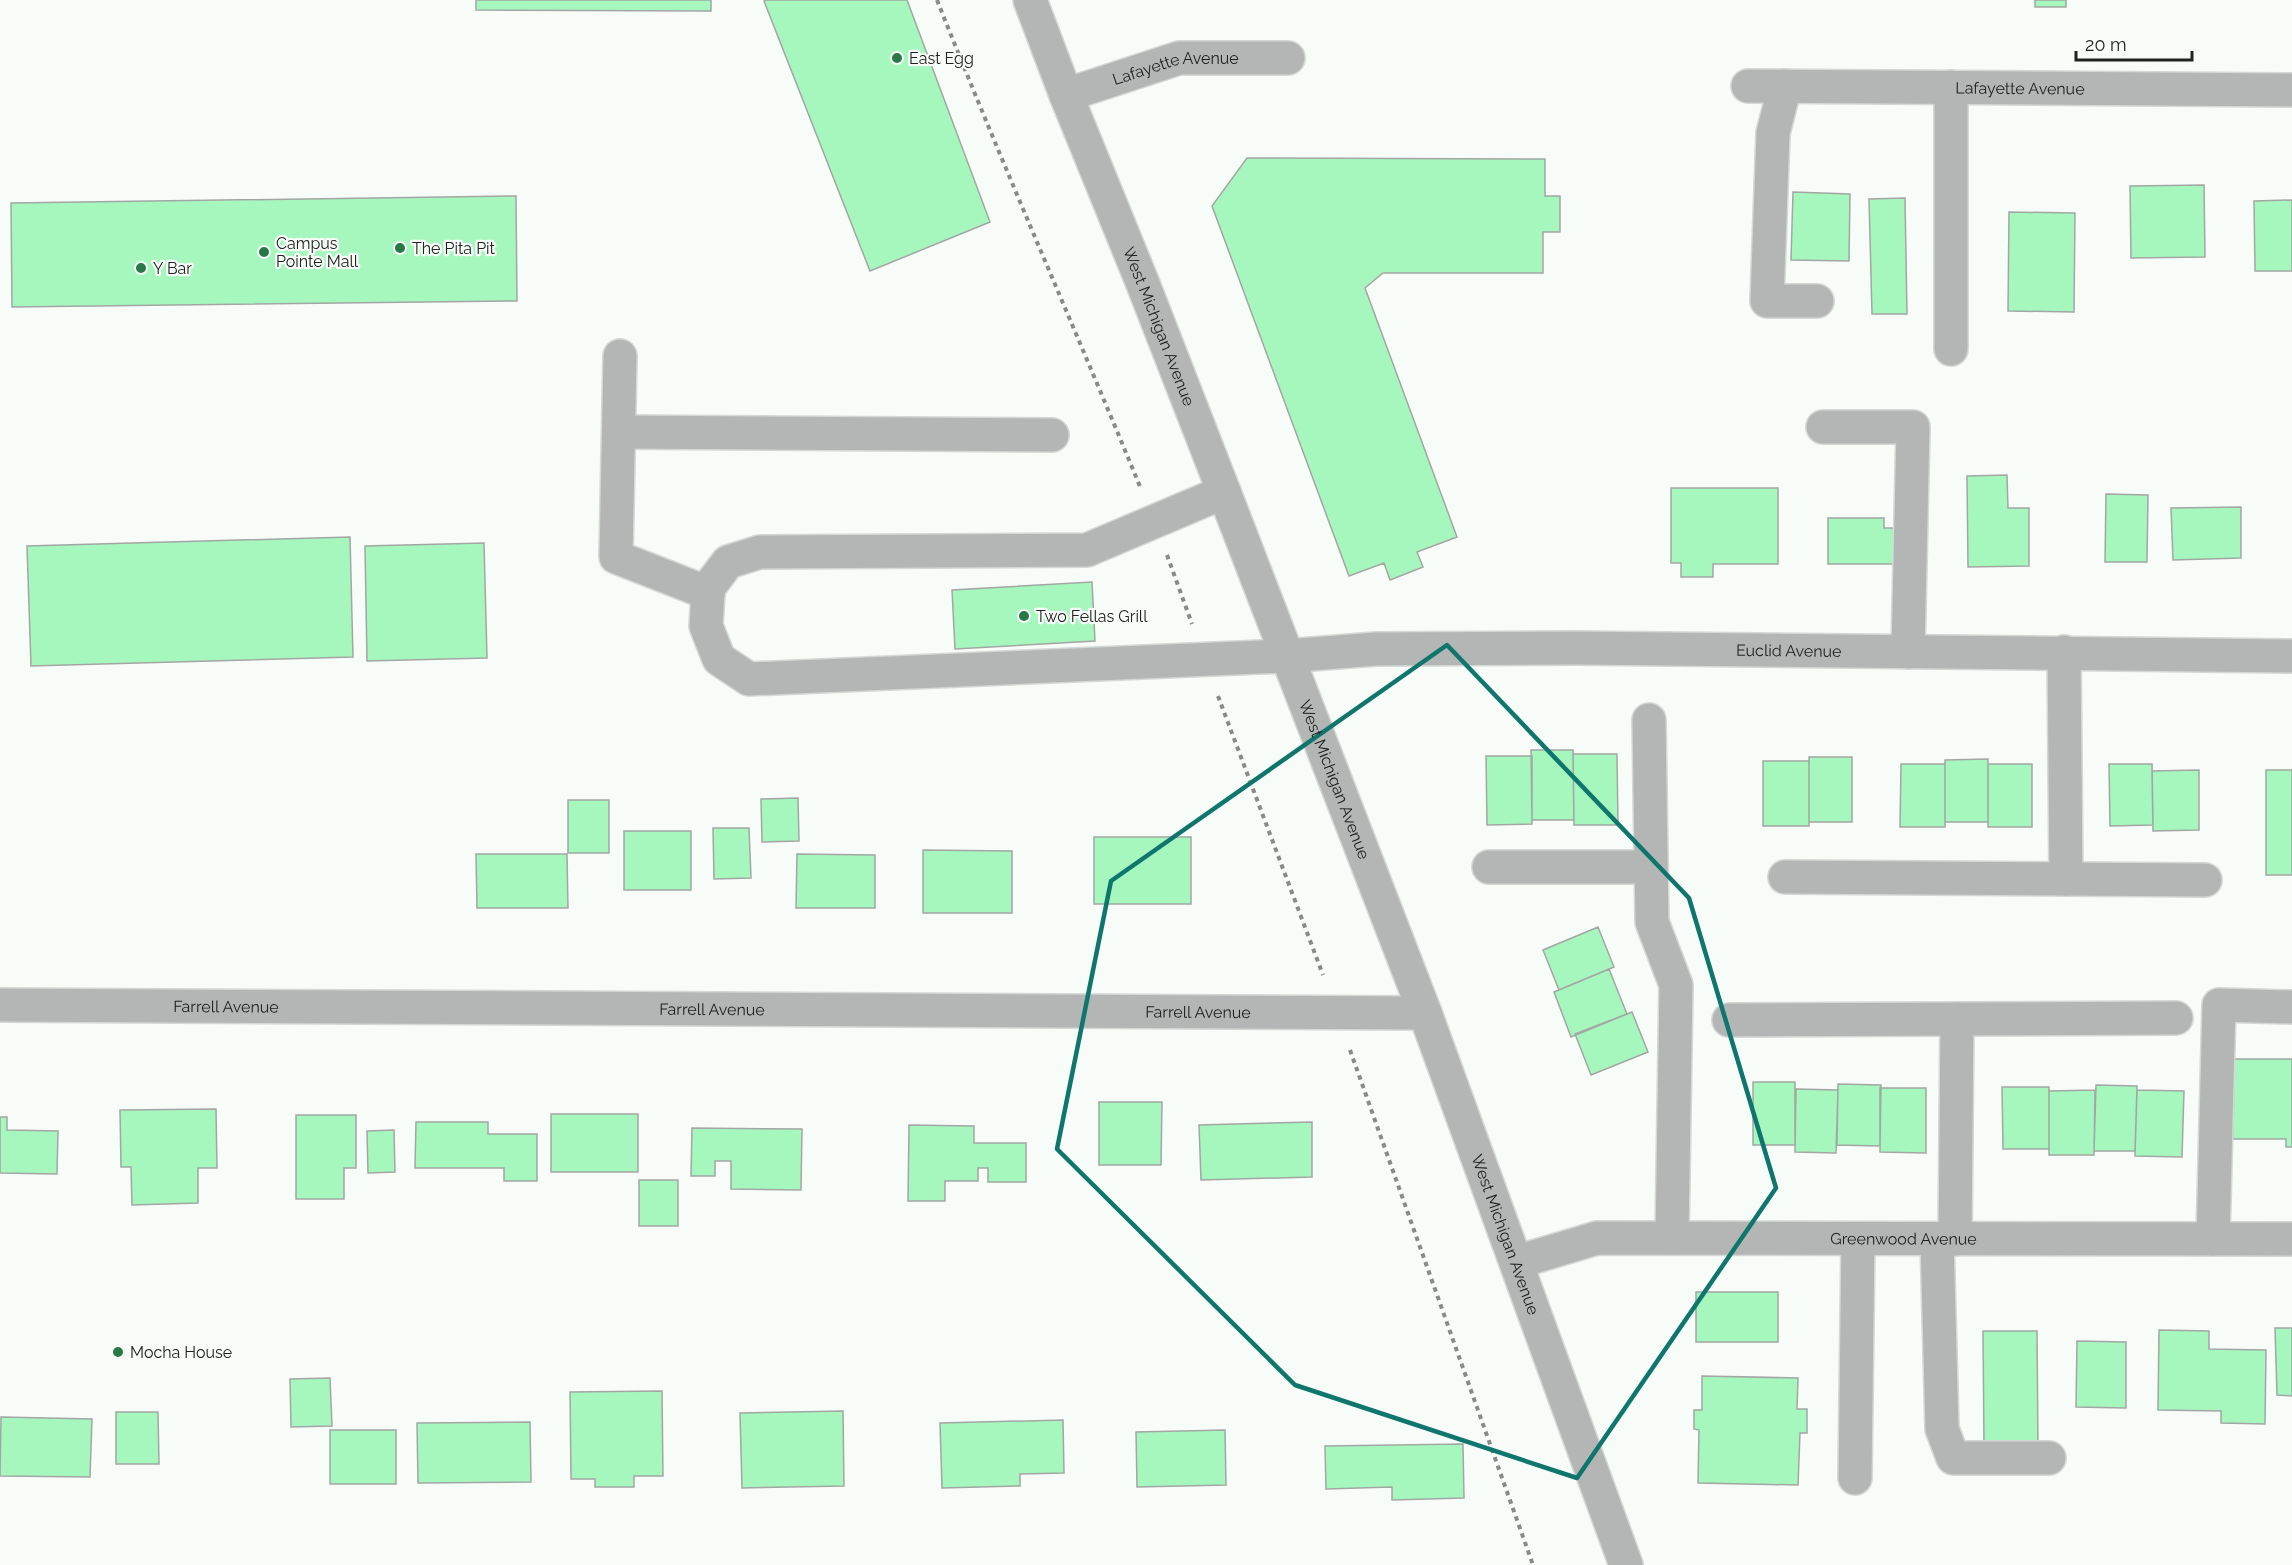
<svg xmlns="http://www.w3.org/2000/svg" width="2292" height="1565" font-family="Raleway,sans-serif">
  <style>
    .building { fill: #a5f7bd; stroke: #a3a6a4; stroke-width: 1.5 }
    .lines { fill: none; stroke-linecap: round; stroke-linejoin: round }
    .minor-casing { stroke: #d5d9d6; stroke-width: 36 }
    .path { stroke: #878a88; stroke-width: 4; stroke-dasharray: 4.5 4.5; stroke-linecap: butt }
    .minor { stroke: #b4b6b5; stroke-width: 33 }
    .marked { fill: none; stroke: #0f766e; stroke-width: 4.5; stroke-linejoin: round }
    .poi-dot { fill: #2a7848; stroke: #f8fcf9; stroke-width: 2 }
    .labels { text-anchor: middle; stroke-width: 4.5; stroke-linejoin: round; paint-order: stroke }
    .poi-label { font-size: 16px; fill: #202221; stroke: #f8fcf9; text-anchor: start }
    .street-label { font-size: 16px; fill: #202221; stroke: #f8fcf9 }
  </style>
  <rect width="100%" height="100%" fill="#f8fcf9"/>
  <path class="building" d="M 476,0 L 711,0 L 711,11 L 476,10 Z
    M 766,0 L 907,0 L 990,222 L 870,271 L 764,1 Z
    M 2035,0 L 2066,0 L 2066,7 L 2035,7 Z
    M 1247,158 L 1545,159 L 1545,196 L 1560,196 L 1560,232 L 1543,232 L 1543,273 L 1383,273 L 1365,288 L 1457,537 L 1417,552 L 1423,567 L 1390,580 L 1384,563 L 1349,576 L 1212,206 Z
    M 2204,185 L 2205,257 L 2131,258 L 2130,186 Z
    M 1793,192 L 1850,194 L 1849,261 L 1791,260 Z
    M 516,196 L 517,301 L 12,307 L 11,203 Z
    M 1905,198 L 1907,314 L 1872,314 L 1869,199 Z
    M 2292,200 L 2292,271 L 2255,271 L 2254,201 Z
    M 2009,212 L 2075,213 L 2074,312 L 2008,311 Z
    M 2007,475 L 2008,508 L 2029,508 L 2029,566 L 1968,567 L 1967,476 Z
    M 1671,488 L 1778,488 L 1778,564 L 1713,564 L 1713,577 L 1681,577 L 1681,563 L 1671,563 Z
    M 2106,494 L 2148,495 L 2147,562 L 2105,562 Z
    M 2241,507 L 2241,558 L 2173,560 L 2171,508 Z
    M 1828,518 L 1884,518 L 1884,528 L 1904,528 L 1904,564 L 1828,564 Z
    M 350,537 L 353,657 L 31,666 L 27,546 Z
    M 484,543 L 487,658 L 367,661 L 365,546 Z
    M 1092,582 L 1095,641 L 955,649 L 952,590 Z
    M 1531,750 L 1573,750 L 1574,820 L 1532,820 Z
    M 1573,754 L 1617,754 L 1618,825 L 1574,825 Z
    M 1486,756 L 1532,756 L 1532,824 L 1487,825 Z
    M 1809,757 L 1852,757 L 1852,822 L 1809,822 Z
    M 1988,759 L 1988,822 L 1945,822 L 1945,760 Z
    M 1763,761 L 1809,761 L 1809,826 L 1763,826 Z
    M 1901,764 L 1945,764 L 1945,827 L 1900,827 Z
    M 1988,764 L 2032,764 L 2032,827 L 1988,827 Z
    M 2109,764 L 2152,764 L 2153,825 L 2110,826 Z
    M 2199,770 L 2199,830 L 2153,831 L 2152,771 Z
    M 2266,770 L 2292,770 L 2292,875 L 2266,875 Z
    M 798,798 L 799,841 L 762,842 L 761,799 Z
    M 568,800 L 609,800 L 609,853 L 568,853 Z
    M 713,828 L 749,828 L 751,878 L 714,879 Z
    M 624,831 L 691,831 L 691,890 L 624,890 Z
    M 1094,837 L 1191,837 L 1191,904 L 1094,904 Z
    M 923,850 L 1012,851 L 1012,913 L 923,913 Z
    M 476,854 L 567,854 L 568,908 L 477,908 Z
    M 797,854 L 875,855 L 875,908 L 796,908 Z
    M 1598,927 L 1614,967 L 1559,990 L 1543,950 Z
    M 1609,969 L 1627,1014 L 1571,1037 L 1554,992 Z
    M 1632,1012 L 1648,1052 L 1591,1075 L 1575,1034 Z
    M 2234,1059 L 2292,1059 L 2292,1147 L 2286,1147 L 2286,1139 L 2233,1139 Z
    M 1753,1082 L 1795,1082 L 1795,1145 L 1753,1145 Z
    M 1838,1084 L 1881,1085 L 1880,1146 L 1837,1145 Z
    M 2096,1085 L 2137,1086 L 2135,1151 L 2094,1151 Z
    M 2002,1087 L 2049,1087 L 2049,1149 L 2003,1149 Z
    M 1880,1088 L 1926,1088 L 1926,1153 L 1880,1152 Z
    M 1796,1089 L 1838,1090 L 1836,1153 L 1795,1152 Z
    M 2095,1090 L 2094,1155 L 2049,1155 L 2049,1091 Z
    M 2137,1090 L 2184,1091 L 2182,1157 L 2135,1156 Z
    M 1099,1102 L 1162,1102 L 1161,1165 L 1099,1165 Z
    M 216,1109 L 217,1168 L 198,1168 L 198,1203 L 132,1205 L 131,1167 L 121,1167 L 120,1110 Z
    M 551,1114 L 638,1114 L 638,1172 L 551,1172 Z
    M 296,1115 L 356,1115 L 356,1168 L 344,1168 L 344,1199 L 296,1199 Z
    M 0,1117 L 7,1117 L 7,1130 L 58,1131 L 57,1174 L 0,1173 Z
    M 416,1122 L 488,1122 L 488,1134 L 537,1134 L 537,1181 L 504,1181 L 504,1168 L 415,1168 Z
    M 1312,1122 L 1312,1177 L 1201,1180 L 1199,1125 Z
    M 909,1125 L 974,1126 L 974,1143 L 1026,1143 L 1026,1182 L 988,1182 L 988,1168 L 978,1168 L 978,1181 L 945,1181 L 945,1201 L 908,1201 Z
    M 692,1128 L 802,1129 L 801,1190 L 731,1189 L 731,1161 L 715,1161 L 715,1176 L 691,1176 Z
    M 394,1130 L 395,1172 L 368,1173 L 367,1131 Z
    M 639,1180 L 678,1180 L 678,1226 L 639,1226 Z
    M 1696,1292 L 1778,1292 L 1778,1342 L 1696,1342 Z
    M 2275,1328 L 2292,1328 L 2292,1396 L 2277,1395 Z
    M 2159,1330 L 2209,1331 L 2209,1349 L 2266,1350 L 2265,1424 L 2221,1423 L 2221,1411 L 2158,1410 Z
    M 1983,1331 L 2037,1331 L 2038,1447 L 1984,1448 Z
    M 2077,1341 L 2126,1342 L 2126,1408 L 2076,1407 Z
    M 1702,1376 L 1798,1378 L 1797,1409 L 1807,1409 L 1807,1433 L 1800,1433 L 1798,1485 L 1698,1483 L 1699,1430 L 1694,1429 L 1694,1410 L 1702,1410 Z
    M 330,1378 L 332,1426 L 291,1427 L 290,1379 Z
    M 662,1391 L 663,1476 L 634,1476 L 634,1487 L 595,1487 L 595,1479 L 571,1479 L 570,1392 Z
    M 843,1411 L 844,1486 L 742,1488 L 740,1413 Z
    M 116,1412 L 158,1412 L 159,1464 L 116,1464 Z
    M 1,1417 L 92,1419 L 90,1477 L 0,1476 Z
    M 1063,1420 L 1064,1473 L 1020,1474 L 1020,1486 L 942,1488 L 940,1423 Z
    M 530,1422 L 531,1482 L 418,1483 L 417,1423 Z
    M 330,1430 L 396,1430 L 396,1484 L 330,1484 Z
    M 1225,1430 L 1226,1485 L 1137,1487 L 1136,1432 Z
    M 1463,1444 L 1464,1498 L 1392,1500 L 1392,1487 L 1326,1489 L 1325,1446 Z"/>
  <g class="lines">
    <defs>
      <g id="minor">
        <path id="s1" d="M 1030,0 L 1066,95 L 1143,284 L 1224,492 L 1425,1013 L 1626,1565"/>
        <path id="s2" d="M 1748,86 L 2292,90"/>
        <path d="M 1785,86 L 1773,133 L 1767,301 L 1817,301"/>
        <path d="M 1951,87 L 1951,349"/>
        <path id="s3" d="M 1066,95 L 1179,58 L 1288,58"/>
        <path d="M 620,356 L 616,557 L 708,593"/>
        <path d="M 1823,427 L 1913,427 L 1908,652"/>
        <path d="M 619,432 L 1052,435"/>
        <path id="s4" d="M 1224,492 L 1087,550 L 760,552 L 728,562 L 709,587 L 708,593 L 706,626 L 719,659 L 749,679 L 1286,656 L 1376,649 L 1576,648 L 2292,656"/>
        <path d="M 2064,652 L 2066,879"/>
        <path d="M 1649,720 L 1652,922 L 1676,985 L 1672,1238"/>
        <path d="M 1489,867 L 1651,867"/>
        <path d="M 1785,877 L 2205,880"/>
        <path id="s5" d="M 0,1005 L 1425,1013"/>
        <path d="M 1729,1020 L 1957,1019"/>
        <path d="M 1937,1239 L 1942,1429 L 1953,1458 L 2049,1458"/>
        <path d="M 1955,1239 L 1957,1019 L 2176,1018"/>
        <path d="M 2213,1239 L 2219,1005 L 2292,1007"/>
        <path id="s6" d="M 1517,1262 L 1597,1238 L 2292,1239"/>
        <path d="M 1855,1478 L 1858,1239"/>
      </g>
    </defs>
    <use href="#minor" class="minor-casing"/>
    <path class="path" d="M 937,0 C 1002,164 1074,326 1141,489
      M 1167,555 L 1192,624
      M 1218,696 L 1323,975
      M 1350,1050 L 1533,1565"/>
    <use href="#minor" class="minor"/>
  </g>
  <path class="marked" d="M 1447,645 L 1689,898 L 1776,1188 L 1577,1478 L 1295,1385 L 1057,1149 L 1111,881 Z"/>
  <g class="poi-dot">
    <circle cx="897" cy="58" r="6"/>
    <circle cx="400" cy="248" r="6"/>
    <circle cx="264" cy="252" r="6"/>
    <circle cx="141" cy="268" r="6"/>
    <circle cx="1024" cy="616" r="6"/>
    <circle cx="118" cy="1352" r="6"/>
  </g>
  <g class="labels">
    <g class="poi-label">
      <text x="909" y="64">East Egg</text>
      <text x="276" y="249">Campus<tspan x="276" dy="18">Pointe Mall</tspan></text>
      <text x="412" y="254">The Pita Pit</text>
      <text x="153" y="274">Y Bar</text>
      <text x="1036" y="622">Two Fellas Grill</text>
      <text x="130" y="1358">Mocha House</text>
    </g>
    <g class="street-label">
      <text dy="6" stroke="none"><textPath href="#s3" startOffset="114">Lafayette Avenue</textPath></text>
      <text dy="6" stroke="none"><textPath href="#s2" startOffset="272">Lafayette Avenue</textPath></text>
      <text dy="6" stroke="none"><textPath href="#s1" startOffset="351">West Michigan Avenue</textPath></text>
      <text dy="6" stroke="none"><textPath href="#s4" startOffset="1692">Euclid Avenue</textPath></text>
      <text dy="6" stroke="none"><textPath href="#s1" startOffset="837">West Michigan Avenue</textPath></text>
      <text dy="6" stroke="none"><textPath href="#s5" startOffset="226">Farrell Avenue</textPath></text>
      <text dy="6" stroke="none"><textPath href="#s5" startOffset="712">Farrell Avenue</textPath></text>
      <text dy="6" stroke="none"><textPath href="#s5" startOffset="1198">Farrell Avenue</textPath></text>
      <text dy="6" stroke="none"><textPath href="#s1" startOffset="1323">West Michigan Avenue</textPath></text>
      <text dy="6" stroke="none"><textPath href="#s6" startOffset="390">Greenwood Avenue</textPath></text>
    </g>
  </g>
  <path d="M2076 51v9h116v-9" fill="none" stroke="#202221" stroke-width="3"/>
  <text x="2085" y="51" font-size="18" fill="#202221" stroke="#f8fcf9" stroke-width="4.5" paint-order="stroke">20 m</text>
</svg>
